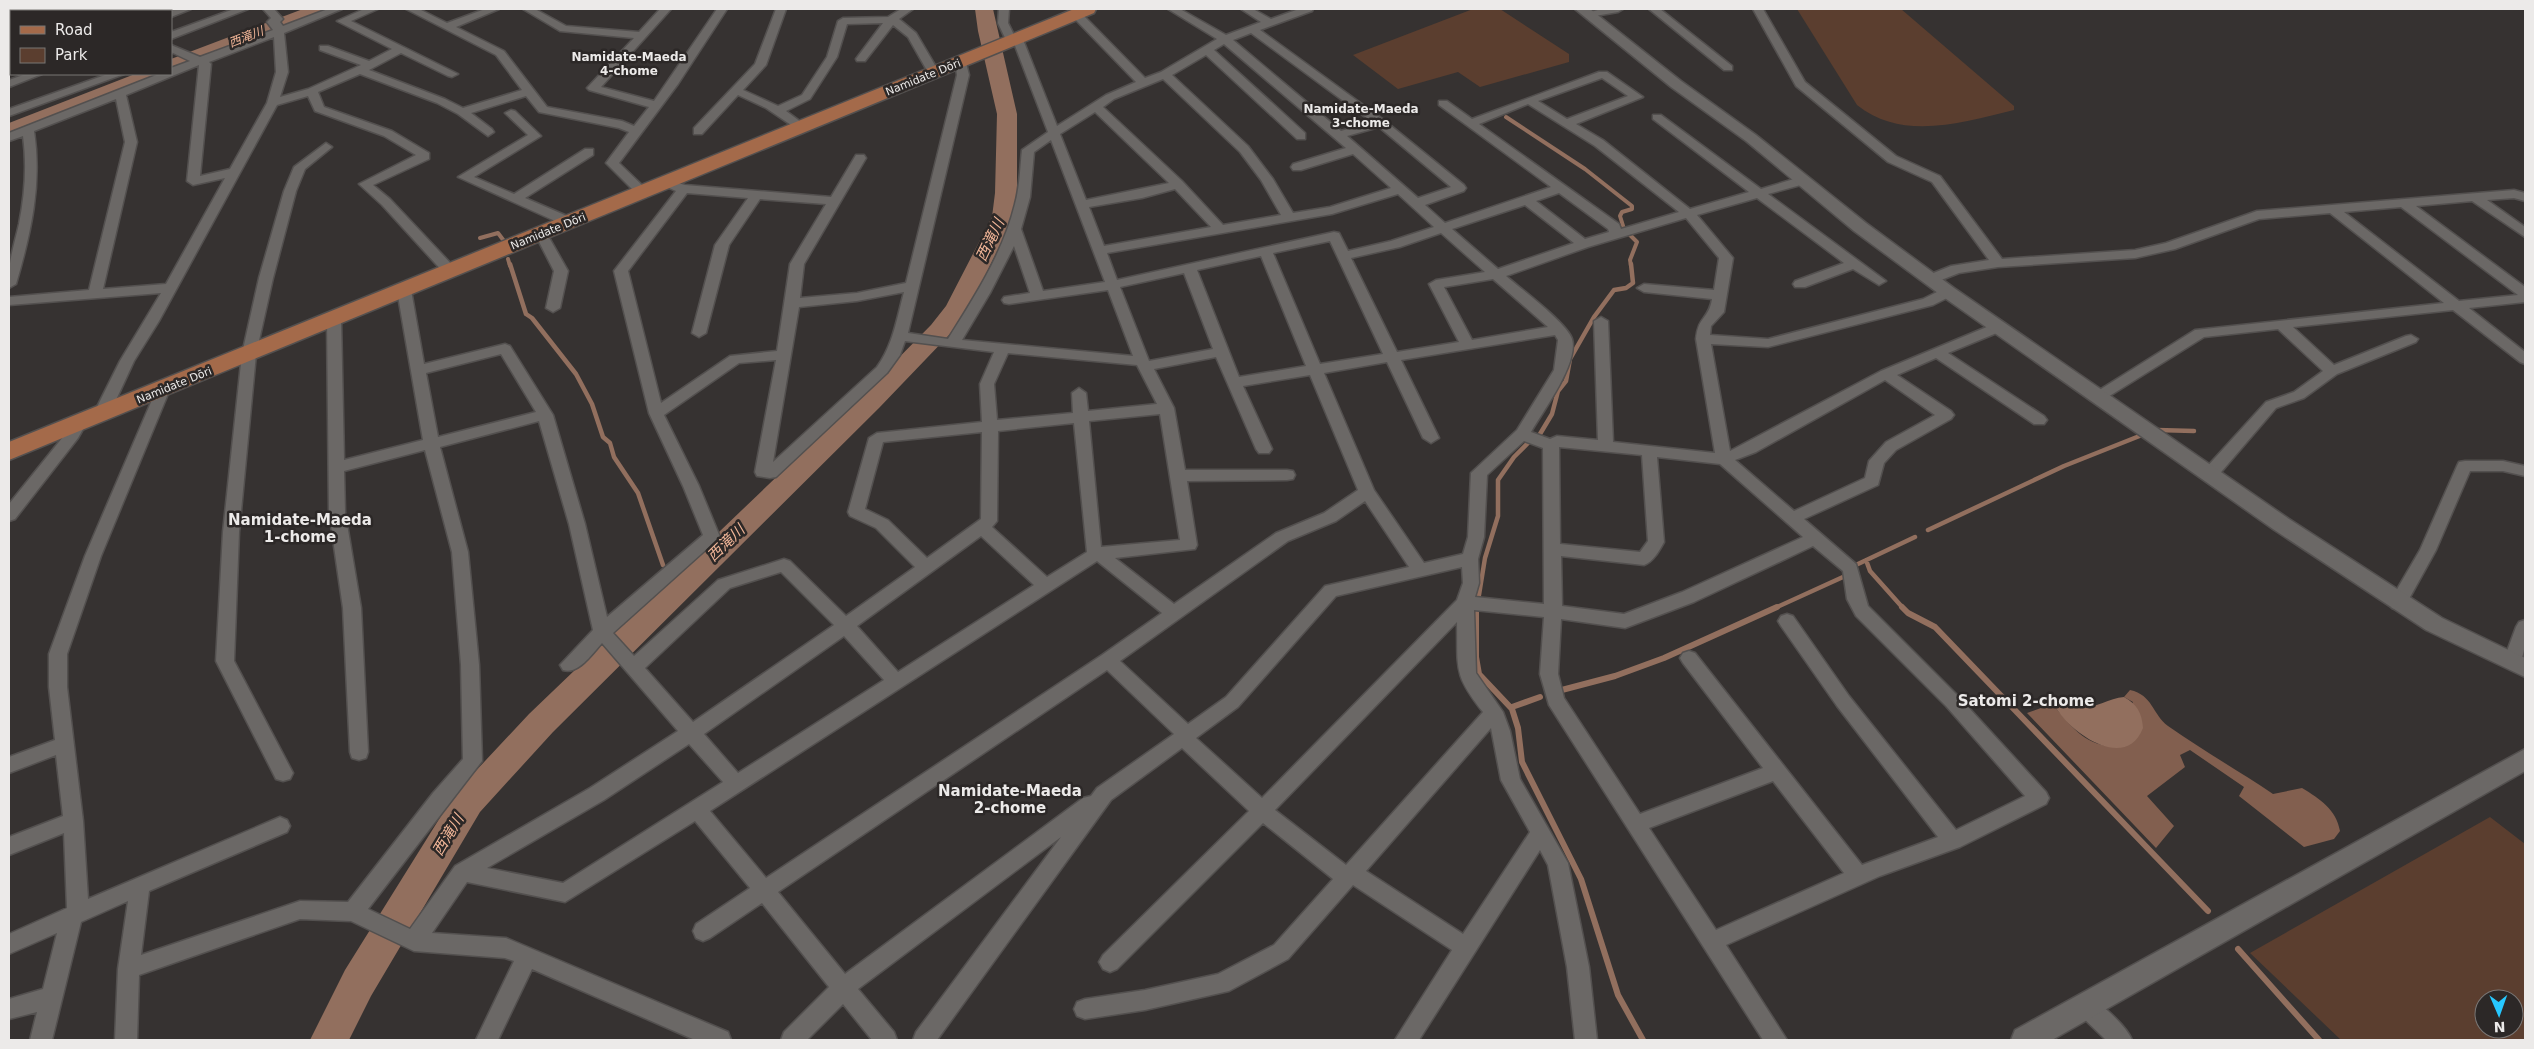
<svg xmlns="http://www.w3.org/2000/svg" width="2534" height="1049" font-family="'DejaVu Sans','Noto Sans JP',sans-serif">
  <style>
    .green { fill: #5b3e2f; fill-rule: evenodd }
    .forest { fill: #825f4f }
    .water { fill: #926f5e }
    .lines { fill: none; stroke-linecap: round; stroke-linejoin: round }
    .stream-far2 { stroke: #926f5e; stroke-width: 4 }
    .stream-far1 { stroke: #926f5e; stroke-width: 4.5 }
    .stream { stroke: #926f5e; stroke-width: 6 }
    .river { fill: #926f5e; fill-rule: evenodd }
    .minor-casing { stroke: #53504f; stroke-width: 3 }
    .tertiary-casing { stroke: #53504f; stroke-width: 3 }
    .primary-casing { stroke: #53504f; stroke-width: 3 }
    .minor { fill: #6b6866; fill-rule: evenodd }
    .tertiary { fill: #6b6866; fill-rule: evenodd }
    .primary { fill: #a46a4a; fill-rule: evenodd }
    .labels { text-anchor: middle; stroke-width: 5; stroke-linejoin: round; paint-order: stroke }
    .far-street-label { font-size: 11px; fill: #eceae9; stroke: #2c2827 }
    .far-water-label { font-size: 12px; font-style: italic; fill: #f2b698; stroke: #2c2827 }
    .far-neighbourhood-label { font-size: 12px; font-weight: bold; fill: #eceae9; stroke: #2c2827 }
    .water-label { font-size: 15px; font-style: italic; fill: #f2b698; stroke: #2c2827 }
    .neighbourhood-label { font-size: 15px; font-weight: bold; fill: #eceae9; stroke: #2c2827 }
  </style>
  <rect width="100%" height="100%" fill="#363231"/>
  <path class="green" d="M 1473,9 L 1500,9 L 1569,54 L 1569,62 L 1480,87 L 1458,72 L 1398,89 L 1353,55 Z
    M 1797,9 L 1901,9 L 2014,106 L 2014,110 C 1963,122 1903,142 1857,105 Z
    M 2490,817 L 2525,844 L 2525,1040 L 2341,1040 L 2250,953 ZM 2484,999 L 2514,999 L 2514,1029 L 2484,1029 Z"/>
  <path class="forest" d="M 2130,690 C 2153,695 2152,714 2168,726 C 2202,750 2239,771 2273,794 L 2302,788 C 2320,799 2336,809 2340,831 L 2334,839 L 2304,847 L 2239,796 L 2244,787 L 2190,750 L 2180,755 L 2185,767 L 2147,796 L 2174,826 L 2156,848 L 2027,713 L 2052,704 C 2072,726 2081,743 2113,747 L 2133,702 L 2124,697 Z"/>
  <path class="water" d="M 2124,697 C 2137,704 2142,713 2143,728 C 2127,769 2079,738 2061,715 C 2057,709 2052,705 2051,698 C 2062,700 2070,707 2082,708 C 2096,708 2109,698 2124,697 Z"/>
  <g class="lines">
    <path class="stream-far2" d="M 1506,117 L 1585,169 L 1632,206 L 1632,209 L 1622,212 L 1620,216 L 1624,229 L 1637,242 L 1630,260 L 1631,266
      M 480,238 L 498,233 L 504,241
      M 508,259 L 510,266"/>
    <path class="stream-far1" d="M 510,264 L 526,314 L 532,318 L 576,374 L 592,404 L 603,437 L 610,443 L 614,457 L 638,493 L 663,565
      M 2157,430 L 2194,431
      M 1540,434 L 1552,414 L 1558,391 L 1566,381 L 1570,359 L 1594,317 L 1614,290 L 1626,288 L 1633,283 L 1631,264
      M 1928,530 L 2064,466 L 2142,435
      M 1866,560 L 1870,571 L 1903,608
      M 1858,564 L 1915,537
      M 681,574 L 691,578
      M 1479,595 L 1485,558 L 1498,516 L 1498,480 L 1514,457 L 1529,442
      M 1775,608 L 1843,577"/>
    <path class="stream" d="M 1902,607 L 1908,613 L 1935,627 L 2208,911
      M 1476,611 L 1476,657 L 1479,674 L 1512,709 L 1518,728 L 1522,762 L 1581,879 L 1618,995 L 1643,1040
      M 1558,691 L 1615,676 L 1664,658 L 1777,607
      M 1512,707 L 1540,697
      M 2238,949 L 2319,1040"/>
    <path class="river" d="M 303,9 L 329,9 L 327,13 L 171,72 L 171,59 Z
      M 975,9 L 993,9 L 1017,114 L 1017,193 L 1014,217 L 969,308 L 949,335 L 879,408 L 553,732 L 480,812 L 371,996 L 349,1040 L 310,1040 L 345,970 L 456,792 L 529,714 L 861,396 L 931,325 L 946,306 L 992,217 L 995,193 L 997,114 L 978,31 Z
      M 135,74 L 162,74 L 159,78 L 9,136 L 9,123 Z"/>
    <defs>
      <path id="minor" d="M 26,9 L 42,9 L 41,11 L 25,11 Z
        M 78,9 L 91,9 L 92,11 L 79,11 Z
        M 102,9 L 118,9 L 117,11 L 101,11 Z
        M 176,9 L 191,9 L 171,17 L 171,11 L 169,11 Z
        M 234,9 L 248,9 L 171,39 L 171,32 Z
        M 263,9 L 274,9 L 283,19 L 280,22 L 283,26 L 328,9 L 342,9 L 284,33 L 288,72 L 280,97 L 308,89 L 361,65 L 320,50 L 320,46 L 328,46 L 369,61 L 392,49 L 337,21 L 364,9 L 378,9 L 351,21 L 458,74 L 452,77 L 448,76 L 401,53 L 369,70 L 445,99 L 463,108 L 522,90 L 496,55 L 406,9 L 419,9 L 447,23 L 485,9 L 499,9 L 456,27 L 504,51 L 547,107 L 622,121 L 634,126 L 649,107 L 589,90 L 587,88 L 634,38 L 560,31 L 523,9 L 535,9 L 566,26 L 639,32 L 660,9 L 671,9 L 601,87 L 654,101 L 717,9 L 727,9 L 678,84 L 619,163 L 646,189 L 648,192 L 642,196 L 638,195 L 606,163 L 629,132 L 619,128 L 539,112 L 526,96 L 471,113 L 492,129 L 494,132 L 488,136 L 458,114 L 437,103 L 360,74 L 318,92 L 324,107 L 392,131 L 429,153 L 429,159 L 373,185 L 390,199 L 455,268 L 457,271 L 455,274 L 445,274 L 382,205 L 359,184 L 416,155 L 384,136 L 315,111 L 308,96 L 277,105 L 159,321 L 134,361 L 109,415 L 106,419 L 96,419 L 93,415 L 120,361 L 161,293 L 9,305 L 9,297 L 89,290 L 125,142 L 116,99 L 34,131 C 42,184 31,233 16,284 L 9,288 C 7,265 14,246 19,224 C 25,194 27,165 23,136 L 9,141 L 9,133 L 159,74 L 171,74 L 171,68 L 190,61 L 171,52 L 171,45 L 200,57 L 273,30 L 267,22 L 271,18 ZM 274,37 L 276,72 L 267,103 L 230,169 L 200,176 L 211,64 L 209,62 ZM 199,65 L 187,181 L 193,185 L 225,178 L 166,284 L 103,289 L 137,142 L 126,95 Z
        M 776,9 L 786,9 L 766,65 L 743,90 L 778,106 L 802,95 L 827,57 L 838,21 L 843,18 L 888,17 L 901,9 L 913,9 L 899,19 L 916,33 L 939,72 L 933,75 L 929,74 L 908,37 L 893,25 L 865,61 L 857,61 L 856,59 L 883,23 L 847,24 L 837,57 L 810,99 L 786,111 L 805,125 L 805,129 L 797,129 L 766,108 L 738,95 L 702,134 L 694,134 L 694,128 L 755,64 Z
        M 999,9 L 1009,9 L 1008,23 L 1014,35 L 1022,37 L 1057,126 L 1106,95 L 1136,82 L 1072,16 L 1072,12 L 1080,12 L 1145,78 L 1161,72 L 1217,39 L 1168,9 L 1180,9 L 1226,35 L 1261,22 L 1241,9 L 1253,9 L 1271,19 L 1299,9 L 1313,9 L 1312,11 L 1260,30 L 1385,121 L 1464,185 L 1466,188 L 1464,191 L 1425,205 L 1445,223 L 1551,187 L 1439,105 L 1439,101 L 1447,101 L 1472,119 L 1599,72 L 1607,72 L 1643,97 L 1576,124 L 1603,140 L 1690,209 L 1749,192 L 1653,119 L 1653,115 L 1661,115 L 1761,189 L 1804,176 L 1808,177 L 1810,180 L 1808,183 L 1768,194 L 1886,281 L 1879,285 L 1853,269 L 1805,287 L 1795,287 L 1793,284 L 1795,281 L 1844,263 L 1757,198 L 1697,215 L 1733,258 L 1724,312 L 1711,326 L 1710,335 L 1768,339 L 1923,299 L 1943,289 L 1953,289 L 1955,292 L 1953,295 L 1933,305 L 1768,347 L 1711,344 L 1730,451 L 1881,371 L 1994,324 L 2004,324 L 2006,327 L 2004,330 L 1948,353 L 2044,416 L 2047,420 L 2044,424 L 2034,424 L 1936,358 L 1897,375 L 1951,411 L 1954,415 L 1951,419 L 1896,450 L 1884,463 L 1878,485 L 1804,519 L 1856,564 L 1868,606 L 1958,696 L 2046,792 L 2049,798 L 2046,804 L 1960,847 L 1880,876 L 1726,945 L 1787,1040 L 1763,1040 L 1549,705 L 1540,674 L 1544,617 L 1474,610 L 1476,673 L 1503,712 L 1510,731 L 1520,779 L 1568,863 L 1589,967 L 1597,1040 L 1575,1040 L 1567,967 L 1548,865 L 1540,850 L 1419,1040 L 1395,1040 L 1452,950 L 1353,885 L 1288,959 L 1229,991 L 1145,1010 L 1085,1019 L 1077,1016 L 1074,1009 L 1077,1002 L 1085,999 L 1145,990 L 1218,974 L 1274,945 L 1333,879 L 1263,823 L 1117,969 L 1110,972 L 1103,969 L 1099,962 L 1103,955 L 1249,811 L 1182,748 L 1111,800 L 937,1040 L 913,1040 L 916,1032 L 1061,837 L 858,989 L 894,1032 L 897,1040 L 872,1040 L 843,1004 L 807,1040 L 781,1040 L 784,1032 L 829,987 L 762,903 L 710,938 L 703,941 L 696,938 L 693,931 L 696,924 L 750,888 L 695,821 L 565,902 L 467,882 L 432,933 L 506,938 L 728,1032 L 731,1040 L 695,1040 L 532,969 L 498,1040 L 476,1040 L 514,961 L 505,958 L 414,951 L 351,921 L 300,919 L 139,975 L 137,1040 L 115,1040 L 118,969 L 128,901 L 81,922 L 52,1040 L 30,1040 L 37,1012 L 9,1019 L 9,999 L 43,989 L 57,933 L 9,954 L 9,934 L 67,908 L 64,833 L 9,855 L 9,837 L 63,816 L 56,755 L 9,773 L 9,757 L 55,740 L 49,687 L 49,654 L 85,556 L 158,386 L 163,384 L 170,389 L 101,556 L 67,654 L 67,687 L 83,821 L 88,899 L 273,820 L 280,817 L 287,820 L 290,826 L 287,832 L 149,891 L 141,955 L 300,901 L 348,902 L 433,793 L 463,759 L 461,665 L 452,552 L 425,450 L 344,471 L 345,512 L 361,608 L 368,752 L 366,758 L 359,760 L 352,758 L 350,752 L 343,608 L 329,512 L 327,319 L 329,316 L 334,315 L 341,319 L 344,460 L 423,440 L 397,290 L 399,287 L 404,286 L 411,290 L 424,364 L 505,344 L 510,346 L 553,415 L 585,524 L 607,617 L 703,535 L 683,486 L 649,413 L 614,271 L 676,191 L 658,183 L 664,179 L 685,185 L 831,197 L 856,155 L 864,155 L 866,158 L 804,264 L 800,298 L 857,293 L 906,283 L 957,75 L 955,61 L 957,59 L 965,59 L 969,75 L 908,333 L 948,339 C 975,296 1003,253 1015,204 C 1020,186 1020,168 1022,150 L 1048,132 L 1014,43 L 1007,42 L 998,23 ZM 1251,33 L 1372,122 L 1341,131 L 1233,40 ZM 1224,44 L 1346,148 L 1293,164 L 1291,167 L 1293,170 L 1301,170 L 1353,154 L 1391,188 L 1330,207 L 1293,213 L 1273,179 L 1248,146 L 1172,75 L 1206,55 L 1297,139 L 1305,139 L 1305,133 L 1214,50 ZM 1602,78 L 1628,96 L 1567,119 L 1538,101 ZM 1163,79 L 1240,152 L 1261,180 L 1281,215 L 1223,225 L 1182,181 L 1103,107 L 1114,99 ZM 1528,104 L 1595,146 L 1679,212 L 1621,229 L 1619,224 L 1479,124 ZM 1095,112 L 1169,183 L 1086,200 L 1060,134 ZM 1379,127 L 1451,187 L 1418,198 L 1347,136 ZM 1051,140 L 1105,282 L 1043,291 L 1021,229 L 1030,197 L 1034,152 ZM 1175,189 L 1211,227 L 1104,246 L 1089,207 L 1142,198 ZM 687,193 L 748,198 L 715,245 L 692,333 L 699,337 L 706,333 L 729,245 L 760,199 L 826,204 L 790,264 L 777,351 L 730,356 L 661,403 L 628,271 ZM 1559,193 L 1608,229 L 1609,232 L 1585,239 L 1536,201 ZM 1398,194 L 1434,227 L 1391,241 L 1348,251 L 1339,233 L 1334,232 L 1117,280 L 1107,253 L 1332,214 ZM 1525,205 L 1574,243 L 1498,269 L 1452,229 ZM 1686,218 L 1719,258 L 1714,290 L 1644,284 L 1637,288 L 1644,292 L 1712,299 C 1709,319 1698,316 1696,339 L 1715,453 L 1613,442 L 1608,321 L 1601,317 L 1594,321 L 1598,440 L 1557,436 L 1550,439 L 1531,432 C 1543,411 1579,363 1572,339 C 1567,323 1520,288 1506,276 L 1588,247 ZM 1441,233 L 1485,272 L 1436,280 L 1429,284 L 1459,342 L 1397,352 L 1351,258 L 1400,247 ZM 1330,241 L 1383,354 L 1320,364 L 1273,253 ZM 1014,246 L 1030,293 L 1004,297 L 1002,300 L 1004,303 L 1009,304 L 1108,290 L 1133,356 L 962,340 L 990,293 ZM 1261,256 L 1306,366 L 1239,377 L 1197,270 ZM 1184,273 L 1213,349 L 1149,361 L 1120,287 ZM 1493,279 L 1548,327 L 1472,340 L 1444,287 ZM 904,292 C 897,318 893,345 877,367 L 773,462 L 799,307 L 857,301 ZM 1555,335 L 1558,340 L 1554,370 L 1517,430 L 1471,473 L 1468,537 L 1463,554 L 1424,563 L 1374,490 L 1324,373 L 1387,362 L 1423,438 L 1431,443 L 1439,438 L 1401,360 ZM 905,341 L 994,352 L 980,384 L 982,422 L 877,433 L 869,438 L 848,512 L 850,516 L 876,528 L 915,567 L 846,616 L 790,561 L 784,559 L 718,580 L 634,656 L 613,633 L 720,537 L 699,486 L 664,415 L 739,363 L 776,360 L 755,472 L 757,476 L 770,478 L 776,477 L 887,373 L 900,355 ZM 1008,353 L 1137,365 L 1157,404 L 1088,411 L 1086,393 L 1079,388 L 1072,393 L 1073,413 L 997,420 L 994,384 ZM 501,354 L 536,412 L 438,437 L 426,373 ZM 1216,357 L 1256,449 L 1259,453 L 1269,453 L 1272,449 L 1243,386 L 1310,375 L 1358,490 L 1324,513 L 1276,533 L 1174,604 L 1115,558 L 1195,549 L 1197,545 L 1187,481 L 1287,480 L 1293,479 L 1295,475 L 1293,471 L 1287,470 L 1185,470 L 1174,408 L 1154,369 ZM 1885,380 L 1935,415 L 1886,442 L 1869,461 L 1865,478 L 1794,511 L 1735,460 L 1756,452 ZM 1160,414 L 1180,540 L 1101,547 L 1089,421 ZM 539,421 L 569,524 L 593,630 L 560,665 L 563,670 C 578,675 592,654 602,643 L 678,731 L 590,788 L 455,866 L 410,929 L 368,909 L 482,761 L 479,665 L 468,552 L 440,447 ZM 1074,423 L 1087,552 L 1047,577 L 992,527 L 997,521 L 998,431 ZM 982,432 L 981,519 L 927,558 L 888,520 L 865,509 L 883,442 ZM 1524,441 L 1543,448 L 1544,604 L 1475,597 L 1479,583 L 1478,559 L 1484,537 L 1487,475 ZM 1559,447 L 1642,455 L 1648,541 L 1640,552 L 1560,544 ZM 1657,457 L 1720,464 L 1803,537 L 1682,592 L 1624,614 L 1562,606 L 1561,556 L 1644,565 C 1653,562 1659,551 1664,542 ZM 1365,501 L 1409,567 L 1325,586 L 1226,697 L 1188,724 L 1120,661 L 1288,541 L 1336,521 ZM 981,536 L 1034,585 L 898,672 L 857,626 ZM 1813,546 L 1843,571 L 1847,599 L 1856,616 L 1946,706 L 2025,796 L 1956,830 L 1849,696 L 1793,616 L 1787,614 L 1781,616 L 1778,621 L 1781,626 L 1837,706 L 1938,837 L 1862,865 L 1695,653 L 1689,651 L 1683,653 L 1680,658 L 1683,663 L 1763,768 L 1640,814 L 1564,698 L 1558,674 L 1561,619 L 1625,628 L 1694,602 ZM 1097,561 L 1162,613 L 1102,655 L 766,878 L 710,811 ZM 1462,567 L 1463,583 L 1457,600 L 1262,798 L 1196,738 L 1238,707 L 1336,596 ZM 781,572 L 834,625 L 693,722 L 645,668 L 730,588 ZM 1457,622 C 1458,669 1453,674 1483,712 L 1346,865 L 1275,810 ZM 844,636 L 884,680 L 738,773 L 704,734 ZM 1107,670 L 1174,734 L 1097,788 L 1091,796 L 1083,798 L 845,974 L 778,892 ZM 1491,728 L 1501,780 L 1530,832 L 1463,934 L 1366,871 ZM 689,744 L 723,782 L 563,883 L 487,868 L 604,800 ZM 1773,781 L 1844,873 L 1716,930 L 1649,828 Z
        M 1601,9 L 1623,9 L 1618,12 L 1589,17 L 1584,14 Z
        M 1649,9 L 1660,9 L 1732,66 L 1732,70 L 1724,70 Z
        M 1753,9 L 1763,9 L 1805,82 L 1896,156 L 1940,176 L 2002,259 L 2135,250 L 2166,243 L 2257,211 L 2514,190 L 2525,193 L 2525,201 L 2514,198 L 2487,200 L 2525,227 L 2525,237 L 2472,201 L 2416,206 L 2525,287 L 2525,302 L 2469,308 L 2525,352 L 2525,364 L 2520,362 L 2453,310 L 2293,327 L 2334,365 L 2406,336 L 2411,335 L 2418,339 L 2416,342 L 2337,374 L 2304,398 L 2276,408 L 2216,478 L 2204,478 L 2202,474 L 2204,470 L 2266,402 L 2294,392 L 2323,371 L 2278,329 L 2204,337 L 2103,400 L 2093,400 L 2091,397 L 2093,394 L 2195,330 L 2444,303 L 2330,213 L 2259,219 L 2175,249 L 2135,258 L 1998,267 L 1959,273 L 1936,282 L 1926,282 L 1924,279 L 1926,276 L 1951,266 L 1989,260 L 1932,182 L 1888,162 L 1796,86 ZM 2401,207 L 2518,295 L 2459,301 L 2344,212 Z
        M 9,15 L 11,15 L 11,22 L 9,22 Z
        M 9,42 L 11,42 L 11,49 L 9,49 Z
        M 26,74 L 42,74 L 9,87 L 9,80 Z
        M 108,74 L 124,74 L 9,116 L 9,109 Z
        M 511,110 L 515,111 L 541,136 L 474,177 L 514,194 L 585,149 L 593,149 L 593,155 L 525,198 L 574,219 L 575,222 L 574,225 L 564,225 L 458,177 L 528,135 L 505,113 Z
        M 326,143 L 332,147 L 305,169 L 296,191 L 273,278 L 256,354 L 239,532 L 234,661 L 293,773 L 290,779 L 283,781 L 276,779 L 216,661 L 223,532 L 242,354 L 259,278 L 284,191 L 294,167 Z
        M 541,230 L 547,234 L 568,271 L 560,308 L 553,312 L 546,308 L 554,271 L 535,234 Z
        M 78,419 L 86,424 L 78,438 L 15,519 L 9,521 L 9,504 L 67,432 L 73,420 Z
        M 2465,461 L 2503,461 L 2525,466 L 2525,476 L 2503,471 L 2470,471 L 2436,550 L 2404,608 L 2398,610 L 2392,608 L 2389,603 L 2420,550 L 2457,466 L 2459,462 Z
        M 2525,620 C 2526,637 2526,652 2518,667 L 2512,669 L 2506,667 L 2503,662 L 2516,627 L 2519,622 Z
        M 2086,996 C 2100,1001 2127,1027 2132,1040 L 2106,1040 L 2078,1013 L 2075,1006 L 2078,999 Z"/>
      <path id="tertiary" d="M 1575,9 L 1590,9 L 1681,81 L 1756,135 L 1866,223 L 1954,288 L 2289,519 L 2442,618 L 2525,658 L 2525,677 L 2426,630 L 2273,529 L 1942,296 L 1854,231 L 1746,141 L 1671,87 Z
        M 2525,749 L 2525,771 L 2052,1040 L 2011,1040 L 2015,1030 Z"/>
      <path id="primary" d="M 1074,9 L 1096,9 L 1094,13 L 9,460 L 9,442 Z"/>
    </defs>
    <use href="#minor" class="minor-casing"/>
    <use href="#tertiary" class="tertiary-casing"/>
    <use href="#primary" class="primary-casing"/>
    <use href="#minor" class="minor"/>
    <use href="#tertiary" class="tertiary"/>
    <use href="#primary" class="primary"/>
  </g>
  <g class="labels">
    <g class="far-street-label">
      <text transform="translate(923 77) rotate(-22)" y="4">Namidate Dōri</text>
      <text transform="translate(548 231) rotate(-22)" y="4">Namidate Dōri</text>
      <text transform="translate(174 385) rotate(-22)" y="4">Namidate Dōri</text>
    </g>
    <g class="far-water-label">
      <text transform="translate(246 37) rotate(-21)" y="4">西滝川</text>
    </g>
    <g class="far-neighbourhood-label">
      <text x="629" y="61">Namidate-Maeda<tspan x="629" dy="14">4-chome</tspan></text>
      <text x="1361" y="113">Namidate-Maeda<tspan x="1361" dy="14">3-chome</tspan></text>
    </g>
    <g class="water-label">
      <text transform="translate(990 240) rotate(-64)" y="5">西滝川</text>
      <text transform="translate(726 543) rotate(-44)" y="5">西滝川</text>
      <text transform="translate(448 835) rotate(-59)" y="5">西滝川</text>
    </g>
    <g class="neighbourhood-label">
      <text x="300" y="525">Namidate-Maeda<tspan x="300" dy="17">1-chome</tspan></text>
      <text x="2026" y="706">Satomi 2-chome</text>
      <text x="1010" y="796">Namidate-Maeda<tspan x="1010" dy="17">2-chome</tspan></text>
    </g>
  </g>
  <rect width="2534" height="1049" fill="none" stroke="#eceae9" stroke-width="20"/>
  <rect x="10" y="10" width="162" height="65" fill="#2c2827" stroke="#797675"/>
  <rect x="20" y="26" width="25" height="8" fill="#a46a4a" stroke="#797675"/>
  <text x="55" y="35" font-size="15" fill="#eceae9">Road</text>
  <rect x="20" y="48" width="25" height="15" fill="#5b3e2f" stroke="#797675"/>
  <text x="55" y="60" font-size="15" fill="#eceae9">Park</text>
  <g transform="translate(2499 1014) rotate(178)"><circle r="24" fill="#2c2827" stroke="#797675"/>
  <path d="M0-4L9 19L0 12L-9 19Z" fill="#27c8ff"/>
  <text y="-8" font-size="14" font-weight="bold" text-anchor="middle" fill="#eceae9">N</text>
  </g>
</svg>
